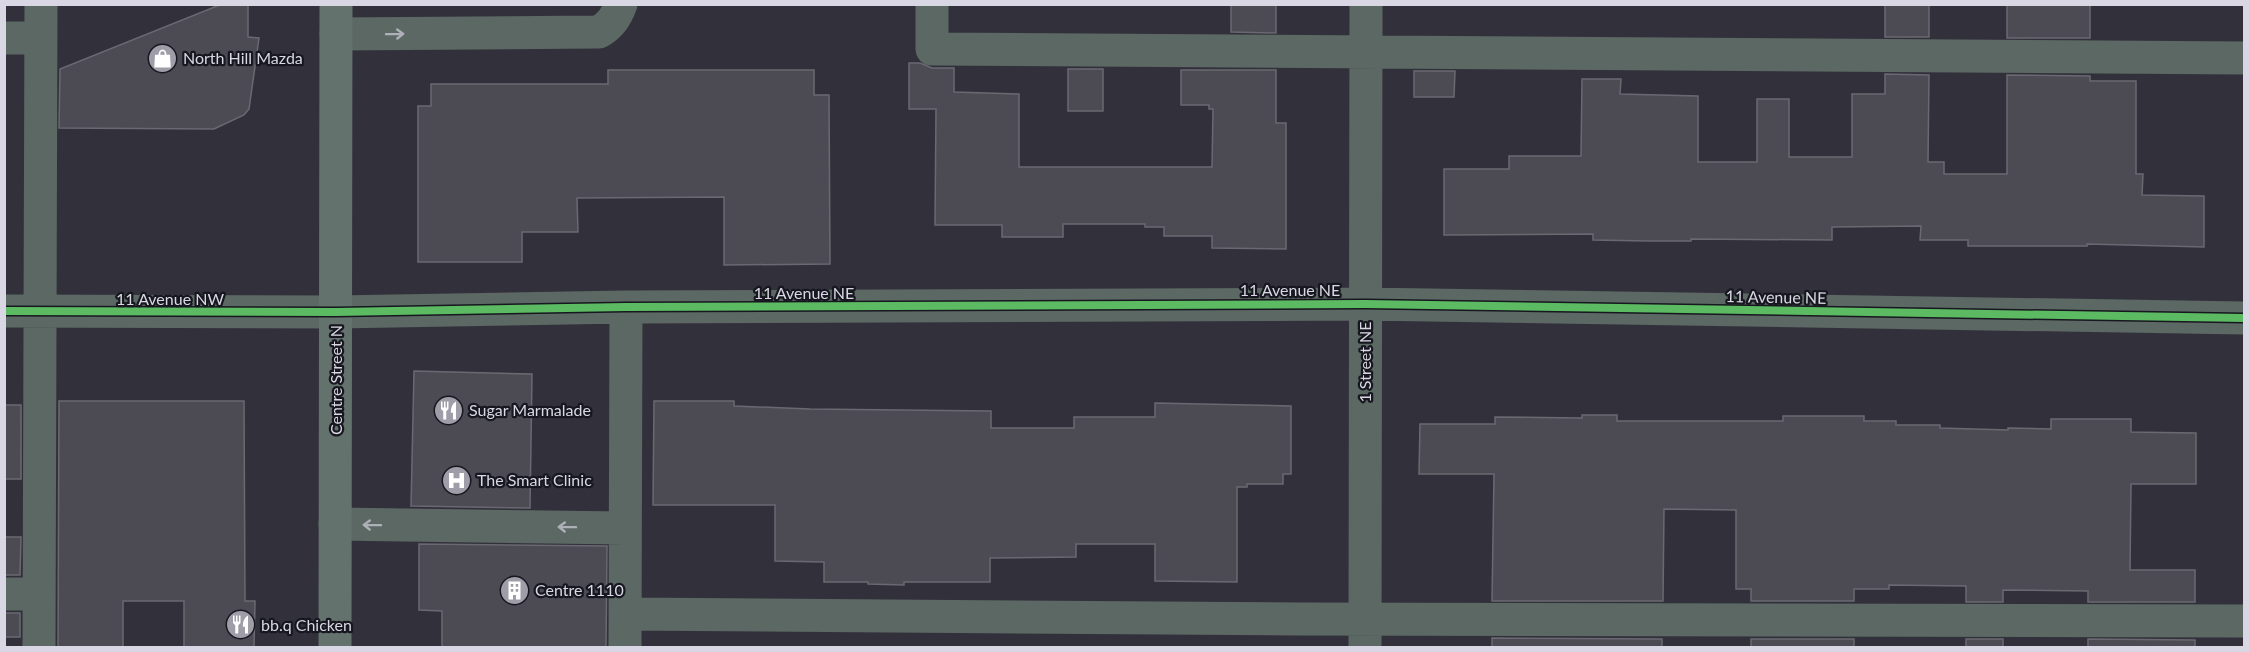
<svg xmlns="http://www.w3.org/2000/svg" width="2249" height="652" font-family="Lato,sans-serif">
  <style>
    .building { fill: #4c4b54; stroke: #6a6972; stroke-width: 1.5 }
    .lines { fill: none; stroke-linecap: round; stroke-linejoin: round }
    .minor { stroke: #5c6864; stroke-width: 33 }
    .major { stroke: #63726d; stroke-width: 33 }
    .cycleway-casing { stroke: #17171f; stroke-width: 11 }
    .cycleway { stroke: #5cba63; stroke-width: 8 }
    .oneway { stroke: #adb0b7 }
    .labels { text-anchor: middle; stroke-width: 4.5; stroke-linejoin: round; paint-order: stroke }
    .poi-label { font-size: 16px; fill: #d8d7e3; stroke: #17171f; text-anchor: start }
    .street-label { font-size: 16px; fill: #d8d7e3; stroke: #17171f }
  </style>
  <rect width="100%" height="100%" fill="#32313b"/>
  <path class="building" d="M 222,4 L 248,4 L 248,37 L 259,38 L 249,109 L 244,115 L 214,129 L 59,128 L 60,69 Z
    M 1231,4 L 1276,4 L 1276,33 L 1231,32 Z
    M 1885,4 L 1929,4 L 1929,37 L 1885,37 Z
    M 2007,4 L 2090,4 L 2090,38 L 2007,38 Z
    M 909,63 L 920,63 L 932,68 L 954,68 L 954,92 L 1019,94 L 1019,167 L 1212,167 L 1213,109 L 1209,109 L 1209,105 L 1181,105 L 1181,70 L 1276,70 L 1276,123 L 1286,123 L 1286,249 L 1212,248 L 1212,236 L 1164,236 L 1164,227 L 1145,227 L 1145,224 L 1063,224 L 1063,237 L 1002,237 L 1002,225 L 935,225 L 936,109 L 909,109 Z
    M 1068,69 L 1103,69 L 1103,111 L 1068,111 Z
    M 608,70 L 814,70 L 814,95 L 829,95 L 830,264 L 724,265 L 724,197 L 577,198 L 578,232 L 522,232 L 522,262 L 418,262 L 418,106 L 431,106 L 431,84 L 608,84 Z
    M 1414,71 L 1455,71 L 1454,97 L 1414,97 Z
    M 1885,74 L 1929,75 L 1928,162 L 1944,162 L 1944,174 L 2007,174 L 2007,75 L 2090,76 L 2090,81 L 2136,81 L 2136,174 L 2143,174 L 2142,195 L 2204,196 L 2204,247 L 2087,244 L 2087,246 L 1968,246 L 1968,240 L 1920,240 L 1921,226 L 1832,227 L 1832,240 L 1691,239 L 1691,241 L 1649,241 L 1593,240 L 1593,234 L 1444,235 L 1444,169 L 1509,169 L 1509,156 L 1581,156 L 1582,79 L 1621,79 L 1620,94 L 1698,96 L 1698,162 L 1757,162 L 1757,99 L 1789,99 L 1789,157 L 1852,157 L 1852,94 L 1885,94 Z
    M 414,371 L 532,374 L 530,508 L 411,506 Z
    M 59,401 L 244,401 L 245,601 L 255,601 L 254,648 L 184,648 L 184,601 L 123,601 L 123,648 L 58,648 Z
    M 654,401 L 734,401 L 734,406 L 810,409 L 991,411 L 991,428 L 1074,428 L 1074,417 L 1155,417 L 1155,403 L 1291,406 L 1291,474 L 1283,474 L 1283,484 L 1247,484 L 1247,487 L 1237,487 L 1237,582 L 1155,581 L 1155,544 L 1076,544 L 1076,557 L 990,558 L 990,582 L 904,582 L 904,585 L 868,584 L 868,582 L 824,582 L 824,562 L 775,561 L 775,505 L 653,505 Z
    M 4,405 L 21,405 L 21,479 L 4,479 Z
    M 1582,415 L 1617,415 L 1617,421 L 1783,421 L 1783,416 L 1864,416 L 1864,421 L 1896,421 L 1896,425 L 1940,425 L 1940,428 L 2008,430 L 2008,428 L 2051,429 L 2051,419 L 2131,419 L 2131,432 L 2196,433 L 2196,484 L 2131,484 L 2130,570 L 2195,570 L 2195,602 L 2088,602 L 2088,591 L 2003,590 L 2003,602 L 1966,602 L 1966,586 L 1889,585 L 1889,589 L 1854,589 L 1854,601 L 1751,601 L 1751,589 L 1736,589 L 1736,510 L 1664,509 L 1663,601 L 1492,601 L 1494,474 L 1419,474 L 1420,424 L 1495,424 L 1495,417 L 1582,418 Z
    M 4,537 L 21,537 L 20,575 L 4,575 Z
    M 419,544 L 607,546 L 606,648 L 442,648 L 442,611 L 419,610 Z
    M 4,613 L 20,613 L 20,637 L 4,637 Z
    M 1492,638 L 1662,639 L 1662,648 L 1492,648 Z
    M 1751,639 L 1854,639 L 1854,648 L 1751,648 Z
    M 1966,639 L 2003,639 L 2003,648 L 1966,648 Z
    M 2088,639 L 2195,640 L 2195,648 L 2088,648 Z"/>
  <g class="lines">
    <path class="minor" d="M 932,4 L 932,49 L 2244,58
      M 336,34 L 599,32 C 611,25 616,17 621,4
      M 4,38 L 41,38
      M 4,311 L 336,312 L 626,307 L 1365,304 L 2244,318
      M 335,524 L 625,528
      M 4,594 L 39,594
      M 626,614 L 1299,619 L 2244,621
      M 39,648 L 41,4
      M 625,648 L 626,307
      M 1365,648 L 1366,4"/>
    <path class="major" d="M 335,648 L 336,4"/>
    <defs>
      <path id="cycleway" d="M 4,311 L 336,312 L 626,307 L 1365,304 L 2244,318"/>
    </defs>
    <use href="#cycleway" class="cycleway-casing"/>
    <use href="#cycleway" class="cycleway"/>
  </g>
  <defs><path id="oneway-shaft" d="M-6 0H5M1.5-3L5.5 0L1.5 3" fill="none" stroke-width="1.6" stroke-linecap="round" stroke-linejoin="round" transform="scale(1.5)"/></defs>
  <g class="oneway">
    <use href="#oneway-shaft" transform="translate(395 34) rotate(-1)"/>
    <use href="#oneway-shaft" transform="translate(372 525) rotate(-179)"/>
    <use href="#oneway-shaft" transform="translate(567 527) rotate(-179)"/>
  </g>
  <defs>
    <symbol id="shop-disc" viewBox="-11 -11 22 22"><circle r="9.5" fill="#9e9da8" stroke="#17171f"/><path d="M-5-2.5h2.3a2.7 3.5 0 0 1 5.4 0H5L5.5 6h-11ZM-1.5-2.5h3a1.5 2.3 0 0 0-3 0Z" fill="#fff"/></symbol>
    <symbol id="restaurant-disc" viewBox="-11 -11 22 22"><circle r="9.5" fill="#9e9da8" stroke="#17171f"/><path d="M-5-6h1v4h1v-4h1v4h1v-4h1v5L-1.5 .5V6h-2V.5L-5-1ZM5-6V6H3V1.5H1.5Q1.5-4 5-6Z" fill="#fff"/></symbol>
    <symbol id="hospital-disc" viewBox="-11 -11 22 22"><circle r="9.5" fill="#9e9da8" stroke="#17171f"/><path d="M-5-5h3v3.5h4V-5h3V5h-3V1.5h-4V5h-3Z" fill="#fff"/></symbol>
    <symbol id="building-disc" viewBox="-11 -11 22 22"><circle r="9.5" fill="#9e9da8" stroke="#17171f"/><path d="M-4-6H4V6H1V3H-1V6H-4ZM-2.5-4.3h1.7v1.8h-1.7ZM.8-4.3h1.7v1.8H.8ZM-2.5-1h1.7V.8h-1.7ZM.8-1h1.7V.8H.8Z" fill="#fff"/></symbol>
  </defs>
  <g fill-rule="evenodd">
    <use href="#shop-disc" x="146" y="42" width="33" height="33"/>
    <use href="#restaurant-disc" x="432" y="394" width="33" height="33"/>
    <use href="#hospital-disc" x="440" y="464" width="33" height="33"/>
    <use href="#building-disc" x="498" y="574" width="33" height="33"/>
    <use href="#restaurant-disc" x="224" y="608" width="33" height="33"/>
  </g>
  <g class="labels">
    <g class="poi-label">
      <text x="183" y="64">North Hill Mazda</text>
      <text x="469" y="416">Sugar Marmalade</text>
      <text x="477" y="486">The Smart Clinic</text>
      <text x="535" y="596">Centre 1110</text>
      <text x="261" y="631">bb.q Chicken</text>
    </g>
    <g class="street-label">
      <text x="1290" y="296">11 Avenue NE</text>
      <text x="804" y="299">11 Avenue NE</text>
      <text transform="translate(1776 297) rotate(1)" y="6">11 Avenue NE</text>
      <text x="170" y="305">11 Avenue NW</text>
      <text transform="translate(1365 362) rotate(-90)" y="6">1 Street NE</text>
      <text transform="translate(336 380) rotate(-90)" y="6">Centre Street N</text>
    </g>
  </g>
  <rect width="2249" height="652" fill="none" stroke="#d8d7e3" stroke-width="12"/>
</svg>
